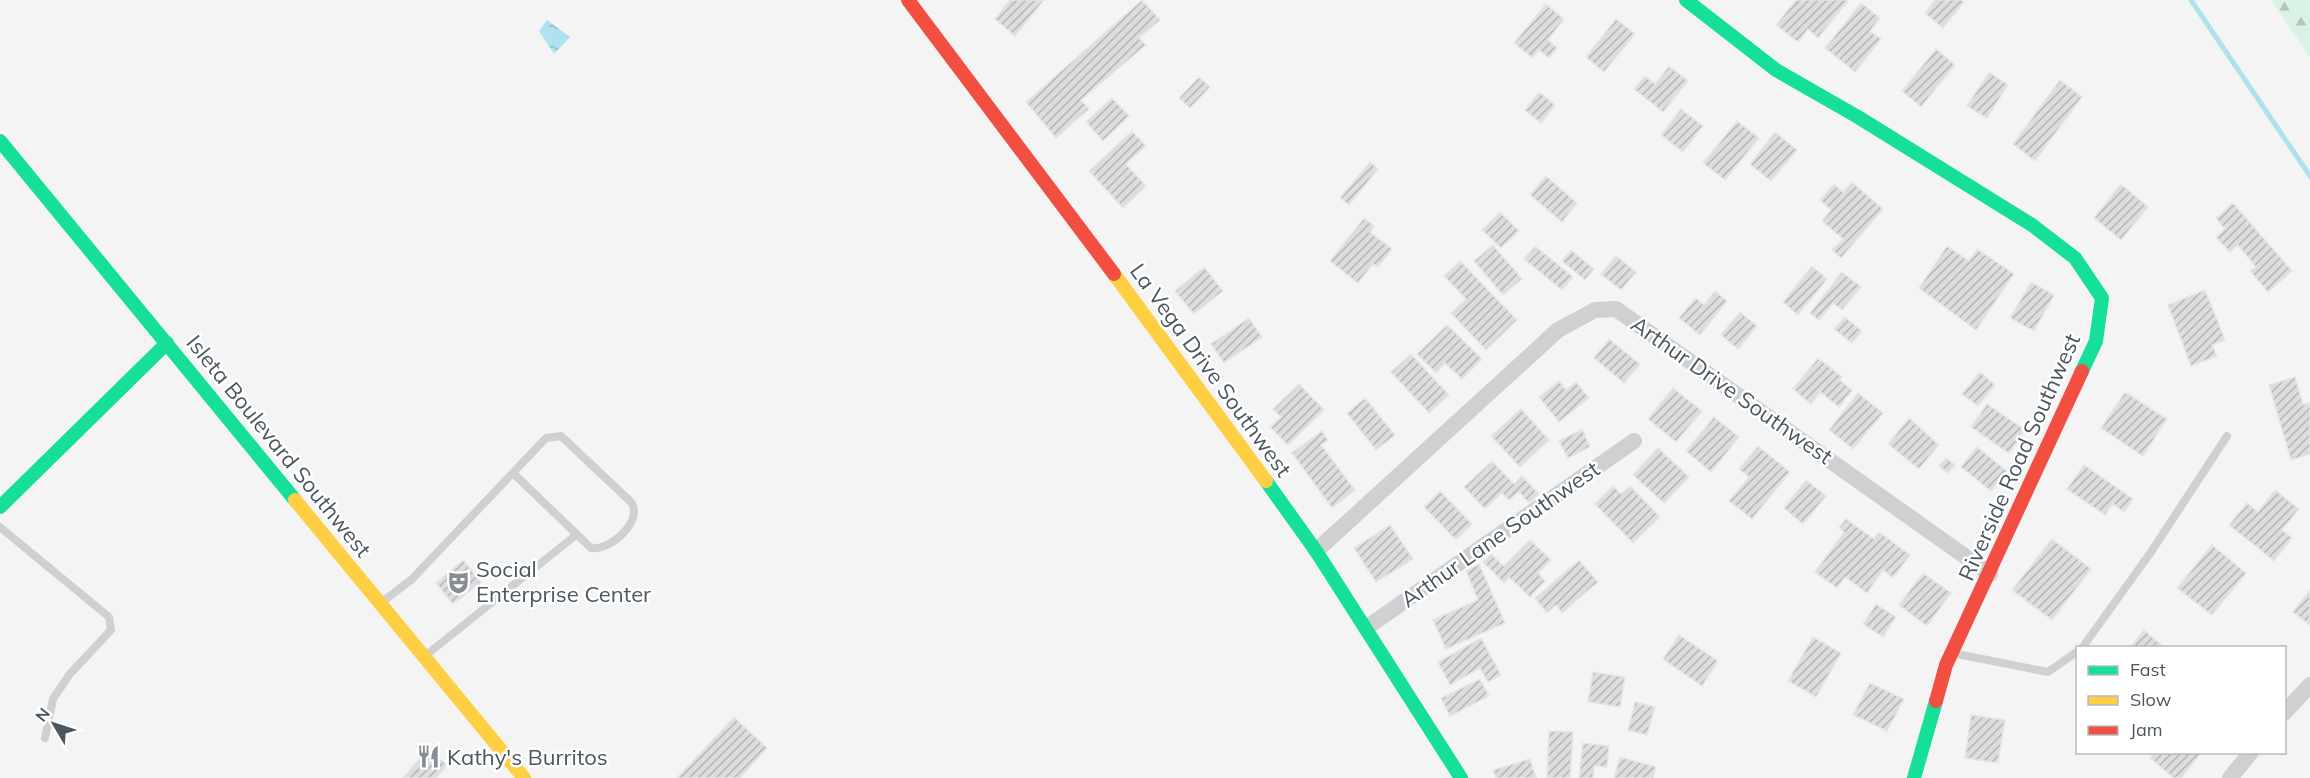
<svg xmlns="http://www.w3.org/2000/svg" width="2310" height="778" font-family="Mulish,sans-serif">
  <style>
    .forest { fill: url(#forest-firs) }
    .water { fill: url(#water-ripples) }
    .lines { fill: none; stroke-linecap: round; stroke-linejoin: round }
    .stream { stroke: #aee2f0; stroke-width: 5 }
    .building { fill: url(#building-hatch); stroke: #e5e6e7; stroke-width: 1.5 }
    .lane { stroke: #ced0d2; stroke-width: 8 }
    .street { stroke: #ced0d2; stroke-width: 16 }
    .fast { stroke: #16e098; stroke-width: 14 }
    .slow { stroke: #ffcf43; stroke-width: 14 }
    .jam { stroke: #f24e42; stroke-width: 14 }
    .labels { text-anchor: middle; stroke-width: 5; stroke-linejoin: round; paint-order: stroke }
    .street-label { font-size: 22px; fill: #4a5661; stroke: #fff }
    .poi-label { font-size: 22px; fill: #4a5661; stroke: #fff; text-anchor: start }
  </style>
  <defs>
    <pattern id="forest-firs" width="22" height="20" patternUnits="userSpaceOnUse" patternTransform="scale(1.5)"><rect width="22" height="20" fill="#d9f2e3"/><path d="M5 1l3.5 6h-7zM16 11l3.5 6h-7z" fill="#b2c7bb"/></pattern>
    <pattern id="water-ripples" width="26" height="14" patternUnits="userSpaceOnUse" patternTransform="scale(1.5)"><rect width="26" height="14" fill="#aee2f0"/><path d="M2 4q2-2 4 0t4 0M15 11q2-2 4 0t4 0" fill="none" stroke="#90bac6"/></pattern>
    <pattern id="building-hatch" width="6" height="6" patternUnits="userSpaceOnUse" patternTransform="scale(1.5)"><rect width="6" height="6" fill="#ddddde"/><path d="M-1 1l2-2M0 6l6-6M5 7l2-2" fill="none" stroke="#b5b6b7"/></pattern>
  </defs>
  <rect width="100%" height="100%" fill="#f4f4f4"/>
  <path class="forest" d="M 2271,0 L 2310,0 L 2310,57 Z"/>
  <path class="water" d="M 547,20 L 570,37 L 554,54 L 539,31 Z"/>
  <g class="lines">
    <path class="stream" d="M 2191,0 L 2310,176"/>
  </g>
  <path class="building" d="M 1010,0 L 1044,0 L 1015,36 L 995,19 Z
    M 1142,0 L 1160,20 L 1139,38 L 1146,45 L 1081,100 L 1089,109 L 1056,138 L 1026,102 Z
    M 1796,0 L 1846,0 L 1848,1 L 1818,38 L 1808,29 L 1798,42 L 1776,25 Z
    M 1935,0 L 1961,0 L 1964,2 L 1943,28 L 1925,13 Z
    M 1861,3 L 1880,18 L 1870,31 L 1881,39 L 1855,72 L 1825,48 Z
    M 1546,4 L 1564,19 L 1548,40 L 1557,48 L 1549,58 L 1539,50 L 1532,58 L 1514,43 Z
    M 1616,19 L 1635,34 L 1604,72 L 1586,57 Z
    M 1936,49 L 1955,65 L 1921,107 L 1902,91 Z
    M 1669,66 L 1688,81 L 1663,112 L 1634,89 L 1645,76 L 1655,84 Z
    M 1989,72 L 2008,85 L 1987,118 L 1967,106 Z
    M 1199,77 L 1210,87 L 1190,108 L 1179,98 Z
    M 2060,80 L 2082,97 L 2035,161 L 2013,144 Z
    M 1539,92 L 1555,105 L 1541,123 L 1525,110 Z
    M 1112,98 L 1129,116 L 1103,141 L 1086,122 Z
    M 1681,109 L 1703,126 L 1683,152 L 1661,135 Z
    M 1737,121 L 1759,138 L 1725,180 L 1703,163 Z
    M 1132,131 L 1146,146 L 1126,164 L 1146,186 L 1123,208 L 1089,171 Z
    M 1775,132 L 1797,150 L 1771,181 L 1750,164 Z
    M 1370,162 L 1378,169 L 1349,205 L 1340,198 Z
    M 1546,176 L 1577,203 L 1562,222 L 1530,195 Z
    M 1852,182 L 1883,209 L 1841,258 L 1832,250 L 1843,239 L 1822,221 L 1831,210 L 1820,200 L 1834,184 L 1843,192 Z
    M 2121,184 L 2148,207 L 2121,240 L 2094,218 Z
    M 2233,203 L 2292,271 L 2268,292 L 2250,271 L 2256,267 L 2238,245 L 2230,252 L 2216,237 L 2225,229 L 2216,218 Z
    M 1500,212 L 1519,231 L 1501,248 L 1482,230 Z
    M 1364,218 L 1374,226 L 1370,232 L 1392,249 L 1378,267 L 1373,264 L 1358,283 L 1330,261 Z
    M 1493,245 L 1522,279 L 1503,295 L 1474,261 Z
    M 1535,246 L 1573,277 L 1562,290 L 1524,259 Z
    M 1947,246 L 1969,261 L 1977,249 L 2014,274 L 1976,330 L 1919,288 Z
    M 1571,250 L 1594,269 L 1585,280 L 1562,261 Z
    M 1616,256 L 1636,272 L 1621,290 L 1601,274 Z
    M 1460,261 L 1517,320 L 1486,350 L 1451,313 L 1466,299 L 1444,276 Z
    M 1812,266 L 1827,279 L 1798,315 L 1783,302 Z
    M 1204,267 L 1223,291 L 1194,314 L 1175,291 Z
    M 1842,272 L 1861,287 L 1842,310 L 1833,303 L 1819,320 L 1810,313 Z
    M 2031,282 L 2054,295 L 2034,331 L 2010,318 Z
    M 2205,290 L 2225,340 L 2212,345 L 2217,356 L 2191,366 L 2168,305 Z
    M 1715,291 L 1727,301 L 1700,335 L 1679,318 L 1696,298 L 1704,305 Z
    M 1740,312 L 1757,326 L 1738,349 L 1721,335 Z
    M 1845,317 L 1862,331 L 1852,343 L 1834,329 Z
    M 1249,318 L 1262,337 L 1224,363 L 1211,344 Z
    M 1447,325 L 1482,359 L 1462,379 L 1445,363 L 1436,373 L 1417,354 Z
    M 1609,339 L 1640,364 L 1624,383 L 1594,358 Z
    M 1411,354 L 1449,395 L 1429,413 L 1391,372 Z
    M 1818,358 L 1842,377 L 1840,380 L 1852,390 L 1839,407 L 1820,392 L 1811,404 L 1793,389 Z
    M 1980,372 L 1995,385 L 1978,406 L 1962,394 Z
    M 2295,377 L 2303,405 L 2310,403 L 2310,454 L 2291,460 L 2269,385 Z
    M 1559,381 L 1566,390 L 1576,382 L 1589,398 L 1559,422 L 1539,397 Z
    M 1299,384 L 1324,410 L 1288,445 L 1270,427 L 1281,417 L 1273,409 Z
    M 1673,388 L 1702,411 L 1676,442 L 1648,419 Z
    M 2125,392 L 2167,419 L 2143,456 L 2101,428 Z
    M 1858,393 L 1883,413 L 1853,449 L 1829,430 Z
    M 1365,398 L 1395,435 L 1376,450 L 1347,413 Z
    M 1987,404 L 2025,430 L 2009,453 L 1971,427 Z
    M 1521,409 L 1549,440 L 1520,467 L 1491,436 Z
    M 1714,417 L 1739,437 L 1711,472 L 1686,451 Z
    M 1909,418 L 1939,445 L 1919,469 L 1888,444 Z
    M 1582,429 L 1590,447 L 1568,458 L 1559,441 Z
    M 1322,431 L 1328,440 L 1321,445 L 1355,490 L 1332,508 L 1292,453 Z
    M 1758,446 L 1790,472 L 1752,519 L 1729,501 L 1749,477 L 1739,469 Z
    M 1977,447 L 2007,471 L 1991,491 L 1961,467 Z
    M 1658,448 L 1689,477 L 1664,503 L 1633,475 Z
    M 1946,458 L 1955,465 L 1948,473 L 1939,466 Z
    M 1492,461 L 1514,484 L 1522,476 L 1539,494 L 1529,503 L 1519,492 L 1509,500 L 1502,493 L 1485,509 L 1464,487 Z
    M 2084,465 L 2133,499 L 2124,512 L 2113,504 L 2105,515 L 2067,489 Z
    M 1806,480 L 1826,496 L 1803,524 L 1784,508 Z
    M 1613,486 L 1621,494 L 1630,486 L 1660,517 L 1633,543 L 1595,504 Z
    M 2275,490 L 2299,509 L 2282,530 L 2292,538 L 2274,561 L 2229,525 L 2247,503 L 2258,512 Z
    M 1440,491 L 1472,524 L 1456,540 L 1424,507 Z
    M 1846,519 L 1874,539 L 1879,532 L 1910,555 L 1893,578 L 1883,570 L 1867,593 L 1845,577 L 1837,588 L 1815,572 L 1844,532 L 1839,528 Z
    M 1390,525 L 1413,559 L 1376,582 L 1354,548 Z
    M 2052,539 L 2091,569 L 2052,620 L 2012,590 Z
    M 1530,540 L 1551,560 L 1538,573 L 1545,581 L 1530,597 L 1509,577 L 1504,583 L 1483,562 L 1491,554 L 1504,566 Z
    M 2212,545 L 2246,573 L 2212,615 L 2177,588 Z
    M 463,560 L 481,582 L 453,604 L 436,583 Z
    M 1579,560 L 1598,582 L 1562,613 L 1556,605 L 1547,613 L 1535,598 Z
    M 1479,564 L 1505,623 L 1446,649 L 1433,620 L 1478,600 L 1466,571 Z
    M 1923,573 L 1951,593 L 1927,626 L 1899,605 Z
    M 2310,590 L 2310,625 L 2293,612 Z
    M 1876,604 L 1896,617 L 1883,637 L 1863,624 Z
    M 2144,630 L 2165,648 L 2130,648 Z
    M 1679,635 L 1718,661 L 1702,686 L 1663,659 Z
    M 1813,637 L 1841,653 L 1816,697 L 1788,681 Z
    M 1481,638 L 1501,675 L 1488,682 L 1480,668 L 1450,685 L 1438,662 Z
    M 1593,672 L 1625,677 L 1620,707 L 1588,702 Z
    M 1480,679 L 1489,696 L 1450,716 L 1441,698 Z
    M 1870,683 L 1904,699 L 1887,731 L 1853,715 Z
    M 1635,702 L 1655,707 L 1647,735 L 1628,730 Z
    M 1971,715 L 2005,720 L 1998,763 L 1965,758 Z
    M 734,717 L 767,748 L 740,778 L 677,778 Z
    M 1549,731 L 1573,732 L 1570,778 L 1547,778 Z
    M 1583,743 L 1609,746 L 1607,767 L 1594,766 L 1593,778 L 1579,778 Z
    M 428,749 L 447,765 L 436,778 L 403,778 Z
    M 2154,752 L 2165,755 L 2167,752 L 2202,752 L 2181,778 L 2174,778 L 2150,758 Z
    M 1620,757 L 1656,767 L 1653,778 L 1614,778 Z
    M 1530,759 L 1536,778 L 1496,778 L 1493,770 Z"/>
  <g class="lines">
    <path class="lane" d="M 0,527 L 109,617 L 111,630 L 69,675 L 53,699 L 45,738
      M 381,603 L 412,579 L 546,438 L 561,436 L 631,502 C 644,520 611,551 591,548 L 513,473
      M 2082,648 L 2151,552 L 2227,436
      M 1952,653 L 2048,672 L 2078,651
      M 425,656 L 576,535"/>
    <path class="street" d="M 1316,551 L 1558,330 L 1595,310 L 1616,309 L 1990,574
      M 1366,628 L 1634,441
      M 2284,713 L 2310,685
      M 2230,778 L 2251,752"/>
    <path class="fast" d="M 1686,0 L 1776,70 L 1858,117 L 2032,225 L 2075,258 L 2102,298 L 2096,341 L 2082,371
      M 0,141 L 295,500
      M 1266,481 L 1316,551 L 1461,778
      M 0,507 L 167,343
      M 1914,778 L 1936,701"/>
    <path class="slow" d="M 1114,274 L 1266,481
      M 295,500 L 524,778"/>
    <path class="jam" d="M 908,0 L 1114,274
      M 1936,701 L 1946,665 L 2082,371"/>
  </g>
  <defs>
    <symbol id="theatre-bare" viewBox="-9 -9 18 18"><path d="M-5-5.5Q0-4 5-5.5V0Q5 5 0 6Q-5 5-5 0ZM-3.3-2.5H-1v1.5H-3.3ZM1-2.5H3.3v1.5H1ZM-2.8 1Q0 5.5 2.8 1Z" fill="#868d94" stroke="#fff" stroke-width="2.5" paint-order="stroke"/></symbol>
    <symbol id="restaurant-bare" viewBox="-9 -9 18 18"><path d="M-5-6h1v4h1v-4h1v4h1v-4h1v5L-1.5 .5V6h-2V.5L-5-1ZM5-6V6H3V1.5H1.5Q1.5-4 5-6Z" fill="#868d94" stroke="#fff" stroke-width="2.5" paint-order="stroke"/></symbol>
  </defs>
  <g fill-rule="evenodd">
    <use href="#theatre-bare" x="442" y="566" width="33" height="33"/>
    <use href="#restaurant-bare" x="412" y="740" width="33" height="33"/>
  </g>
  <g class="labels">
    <g class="street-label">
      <text transform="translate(1211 370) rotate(54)" y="8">La Vega Drive Southwest</text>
      <text transform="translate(1732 390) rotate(35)" y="8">Arthur Drive Southwest</text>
      <text transform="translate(279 446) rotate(51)" y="8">Isleta Boulevard Southwest</text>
      <text transform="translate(2019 457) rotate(-66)" y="8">Riverside Road Southwest</text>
      <text transform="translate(1500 534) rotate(-35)" y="8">Arthur Lane Southwest</text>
    </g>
    <g class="poi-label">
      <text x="476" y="577">Social<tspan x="476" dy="25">Enterprise Center</tspan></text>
      <text x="447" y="765">Kathy's Burritos</text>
    </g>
  </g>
  <rect x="2076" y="646" width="210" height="108" fill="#ffffff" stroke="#b7bbc0" stroke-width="1.5"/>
  <rect x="2088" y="666" width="30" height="9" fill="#16e098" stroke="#b7bbc0" stroke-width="1.5"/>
  <text x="2130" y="676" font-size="18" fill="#4a5661">Fast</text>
  <rect x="2088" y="696" width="30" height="9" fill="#ffcf43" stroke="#b7bbc0" stroke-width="1.5"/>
  <text x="2130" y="706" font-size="18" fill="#4a5661">Slow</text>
  <rect x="2088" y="726" width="30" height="9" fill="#f24e42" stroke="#b7bbc0" stroke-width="1.5"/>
  <text x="2130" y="736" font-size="18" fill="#4a5661">Jam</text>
  <g transform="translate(54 724) rotate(309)" stroke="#ffffff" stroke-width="4.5" paint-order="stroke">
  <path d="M0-4.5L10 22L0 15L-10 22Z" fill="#4a5661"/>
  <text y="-9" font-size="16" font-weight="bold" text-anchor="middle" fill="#4a5661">N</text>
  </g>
</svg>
